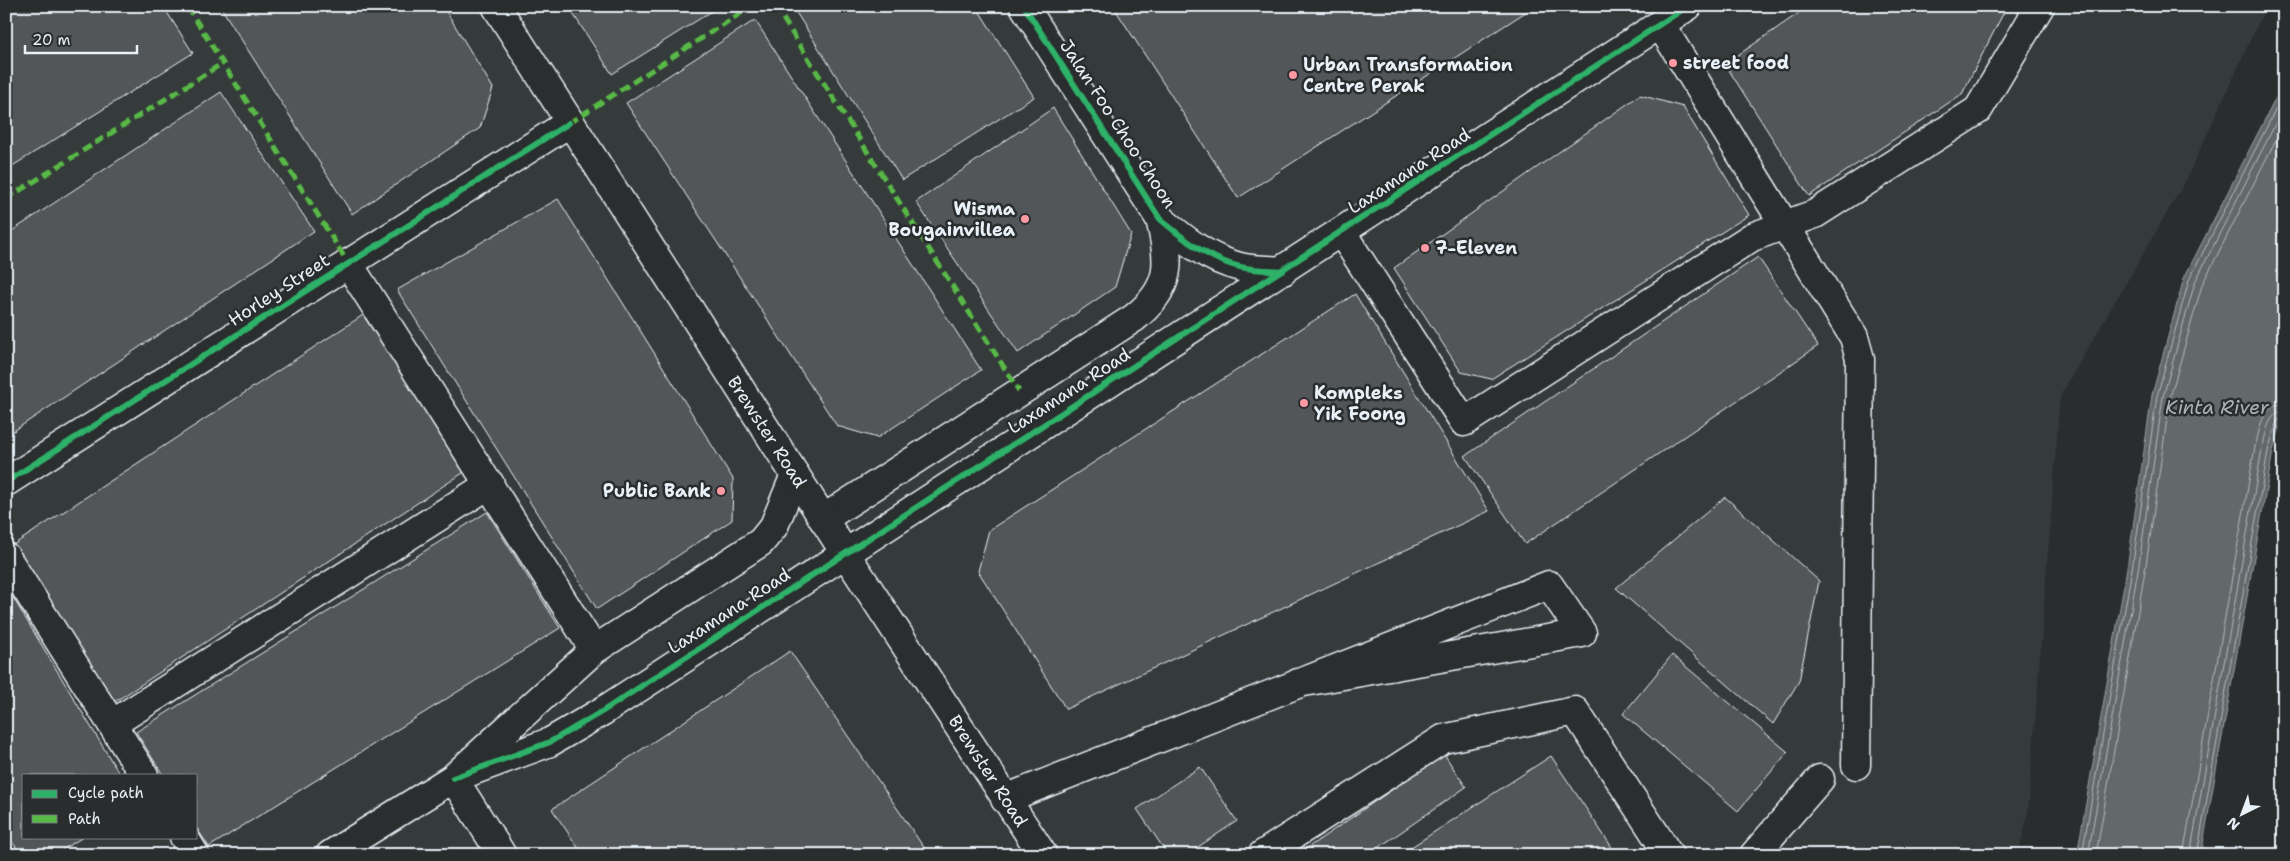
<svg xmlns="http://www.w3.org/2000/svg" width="2290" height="861" font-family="'Shantell Sans',sans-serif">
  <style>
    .built { fill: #363a3b; fill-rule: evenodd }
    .water { fill: #63686b; stroke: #989fa3 }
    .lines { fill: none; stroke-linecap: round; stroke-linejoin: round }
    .shore { stroke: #b3bac0; stroke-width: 1 }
    .building { fill: #535759; stroke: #e8f1f8 }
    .minor-casing { stroke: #e8f1f8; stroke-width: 31 }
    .highway-casing { stroke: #e8f1f8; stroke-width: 31 }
    .minor { stroke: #2a2d2e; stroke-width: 28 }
    .highway { stroke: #2a2d2e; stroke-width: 28 }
    .quiet { stroke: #58b947; stroke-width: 5; stroke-dasharray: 10 5; stroke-linecap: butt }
    .cycleway-casing { stroke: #2a2d2e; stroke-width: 9 }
    .cycleway { stroke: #2db169; stroke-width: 6 }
    .poi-dot { fill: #ff9aa2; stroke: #2a2d2e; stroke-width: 2 }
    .labels { text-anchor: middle; stroke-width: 5; stroke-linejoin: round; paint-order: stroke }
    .poi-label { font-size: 18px; font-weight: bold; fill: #e8f1f8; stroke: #2a2d2e; text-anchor: start }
    .street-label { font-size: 18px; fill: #e8f1f8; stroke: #2a2d2e }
    .water-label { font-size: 19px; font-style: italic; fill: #acb3b9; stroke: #2a2d2e }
  </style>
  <rect width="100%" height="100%" fill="#2a2d2e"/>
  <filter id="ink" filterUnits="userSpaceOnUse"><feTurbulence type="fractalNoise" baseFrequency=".02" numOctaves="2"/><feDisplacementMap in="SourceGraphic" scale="10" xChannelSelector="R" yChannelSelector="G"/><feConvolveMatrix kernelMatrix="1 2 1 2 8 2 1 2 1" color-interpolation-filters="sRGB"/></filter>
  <g filter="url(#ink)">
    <path class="built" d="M 6,6 L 2266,6 L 2185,182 L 2060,396 L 2028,813 L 2018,855 L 6,855 ZM 24,775 L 196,775 L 196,837 L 24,837 Z"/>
    <path class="water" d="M 2284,82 L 2284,414 L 2273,451 L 2201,855 L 2077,855 L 2128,562 L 2152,395 L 2184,278 Z"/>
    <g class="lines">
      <path class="shore" d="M 2082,855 L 2133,563 L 2157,396 L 2189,280 L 2284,93
        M 2088,855 L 2139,564 L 2163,397 L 2195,282 L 2284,107
        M 2096,855 L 2146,565 L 2170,398 L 2202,285 L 2284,124
        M 2183,855 L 2255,447 C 2260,430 2261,404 2284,404
        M 2190,855 L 2262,449 C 2266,436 2267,412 2284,411
        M 2197,855 L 2268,451 L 2277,421 L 2284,417"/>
    </g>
    <path class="building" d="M 6,6 L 163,6 L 193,53 L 6,170 Z
      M 220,6 L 443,6 L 493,88 L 480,128 L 352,214 Z
      M 568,6 L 720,6 L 612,74 Z
      M 792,6 L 976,6 L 1034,97 L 902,180 Z
      M 1113,6 L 1535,6 L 1238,198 Z
      M 1809,6 L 2007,6 L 1962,94 L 1809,196 L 1725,64 Z
      M 755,20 L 981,370 L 877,438 L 837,426 L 626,103 Z
      M 221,92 L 314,231 L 6,436 L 6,235 Z
      M 1640,95 L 1683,107 L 1749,215 L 1491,379 L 1461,372 L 1394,268 Z
      M 1053,108 L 1131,234 L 1115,287 L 1018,353 L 916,202 Z
      M 558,199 L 733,479 L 732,520 L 597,609 L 397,290 Z
      M 1758,257 L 1818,346 L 1525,544 L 1465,456 Z
      M 1355,294 L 1489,511 L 1066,709 L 978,571 L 989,530 Z
      M 363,315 L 466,471 L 113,703 L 10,547 Z
      M 1725,497 L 1819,581 L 1799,681 L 1773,724 L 1616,588 Z
      M 487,512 L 560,628 L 209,847 L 196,827 L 196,775 L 163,775 L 136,732 Z
      M 6,586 L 120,775 L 24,775 L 24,837 L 83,837 L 54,855 L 21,855 L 6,832 Z
      M 790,651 L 929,855 L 583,855 L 552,809 Z
      M 1672,655 L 1788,752 L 1738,811 L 1623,714 Z
      M 1444,754 L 1466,787 L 1368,855 L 1297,855 Z
      M 1551,756 L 1617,855 L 1399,855 Z
      M 1200,767 L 1237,821 L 1186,855 L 1168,855 L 1137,809 Z"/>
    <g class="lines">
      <defs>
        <path id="minor" d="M 1024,6 L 1160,219 C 1185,240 1208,259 1240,267 C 1253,270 1269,270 1283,271
          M 1660,24 L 1854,337 L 1860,359 L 1856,765
          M 1342,233 L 1464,422 L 1752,237 L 1815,214 L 1978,110 L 2040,6
          M 348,263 L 594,650
          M 6,482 L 569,123
          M 823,519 L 1134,318 C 1172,288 1171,263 1160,219
          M 6,557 L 144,775
          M 112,724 L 490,484
          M 453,778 L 550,742 L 603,711 L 1688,6
          M 453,778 L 502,855
          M 1005,799 L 1549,585 L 1582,633 L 1298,683
          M 184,837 L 195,855
          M 330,855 L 453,778 L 594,650 L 761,542 L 774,526 L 795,475
          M 1262,855 L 1443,739 L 1575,711 L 1669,855
          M 1754,855 L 1820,779"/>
        <path id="highway" d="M 496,6 L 845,553 L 1043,855"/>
      </defs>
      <use href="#minor" class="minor-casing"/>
      <use href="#highway" class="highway-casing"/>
      <use href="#minor" class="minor"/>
      <use href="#highway" class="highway"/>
      <path class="quiet" d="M 187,6 L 348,263
        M 775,6 L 1019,391
        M 569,123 L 752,6
        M 6,199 L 223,63"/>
      <defs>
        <path id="cycleway" d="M 1024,6 L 1160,219 C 1185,240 1208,259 1240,267 C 1253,270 1269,270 1283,271
          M 6,482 L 569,123
          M 453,778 L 550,742 L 603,711 L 1688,6"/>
      </defs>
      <use href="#cycleway" class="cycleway-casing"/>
      <use href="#cycleway" class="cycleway"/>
    </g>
  </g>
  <g class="poi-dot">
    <circle cx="1673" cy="63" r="5"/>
    <circle cx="1293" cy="75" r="5"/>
    <circle cx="1025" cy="219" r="5"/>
    <circle cx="1425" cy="248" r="5"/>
    <circle cx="1304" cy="403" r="5"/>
    <circle cx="721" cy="491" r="5"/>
  </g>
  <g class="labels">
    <g class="poi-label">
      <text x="1683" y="69">street food</text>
      <text x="1303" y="71">Urban Transformation<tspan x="1303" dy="21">Centre Perak</tspan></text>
      <text x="1015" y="215" text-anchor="end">Wisma<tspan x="1015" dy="21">Bougainvillea</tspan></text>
      <text x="1435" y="254">7-Eleven</text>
      <text x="1314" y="399">Kompleks<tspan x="1314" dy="21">Yik Foong</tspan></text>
      <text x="711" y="497" text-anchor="end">Public Bank</text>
    </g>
    <g class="street-label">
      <text transform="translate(1118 124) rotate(57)" y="6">Jalan Foo Choo Choon</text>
      <text transform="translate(1409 171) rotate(-33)" y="6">Laxamana Road</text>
      <text transform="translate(279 290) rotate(-33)" y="6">Horley Street</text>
      <text transform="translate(1069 391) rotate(-33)" y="6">Laxamana Road</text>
      <text transform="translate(767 432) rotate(57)" y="6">Brewster Road</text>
      <text transform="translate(729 611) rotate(-33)" y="6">Laxamana Road</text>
      <text transform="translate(988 771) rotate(57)" y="6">Brewster Road</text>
    </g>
    <g class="water-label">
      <text x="2217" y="414">Kinta River</text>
    </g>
  </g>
  <rect width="2290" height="861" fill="none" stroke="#2a2d2e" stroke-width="25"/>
  <rect x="12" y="12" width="2265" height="836" fill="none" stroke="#e8f1f8" stroke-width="2" filter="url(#ink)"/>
  <rect x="22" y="774" width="175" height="65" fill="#2a2d2e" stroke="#767b7f"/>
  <rect x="32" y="790" width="25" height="8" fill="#2db169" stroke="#767b7f"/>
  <text x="68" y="798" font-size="15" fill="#e8f1f8">Cycle path</text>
  <rect x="32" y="815" width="25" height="8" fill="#58b947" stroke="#767b7f"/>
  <text x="68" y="824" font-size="15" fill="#e8f1f8">Path</text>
  <g transform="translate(2242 814) rotate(222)" stroke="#2a2d2e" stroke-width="4" paint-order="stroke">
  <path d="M0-4L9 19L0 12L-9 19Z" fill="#e8f1f8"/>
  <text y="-8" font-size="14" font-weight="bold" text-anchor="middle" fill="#e8f1f8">N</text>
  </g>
  <path d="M25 45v8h112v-8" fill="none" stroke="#e8f1f8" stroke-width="2.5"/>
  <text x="32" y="45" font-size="15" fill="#e8f1f8" stroke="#2a2d2e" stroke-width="4" paint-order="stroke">20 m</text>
</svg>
